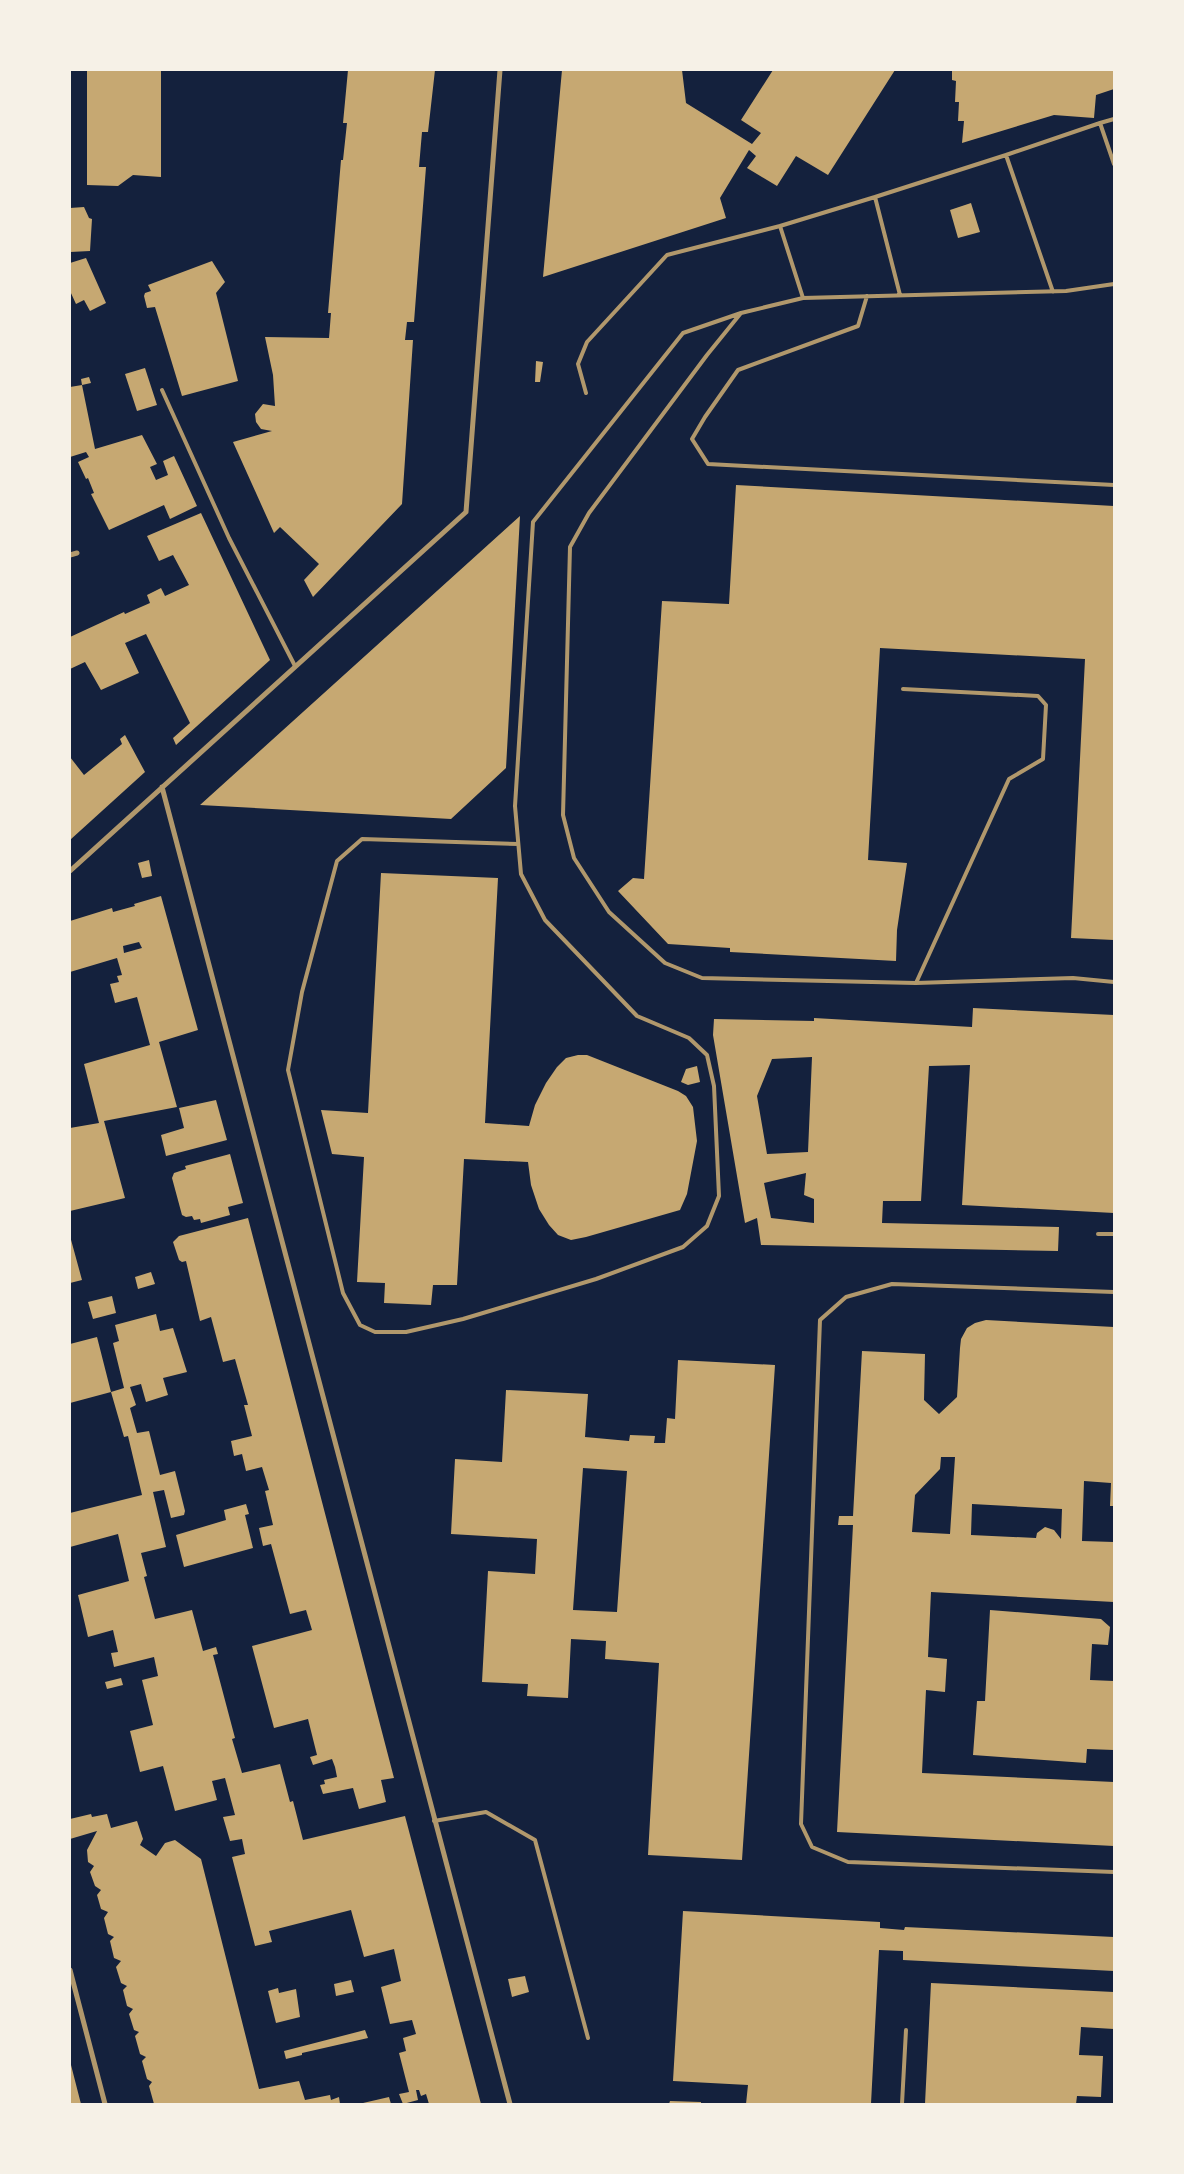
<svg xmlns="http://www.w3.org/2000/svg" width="1184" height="2174" font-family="Signika,sans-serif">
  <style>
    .building { fill: #c6a872; fill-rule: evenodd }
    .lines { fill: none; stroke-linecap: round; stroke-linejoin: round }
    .service { stroke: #b1986c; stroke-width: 4 }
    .minor { stroke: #b1986c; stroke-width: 5 }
  </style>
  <rect width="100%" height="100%" fill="#14213d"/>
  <path class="building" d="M 87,70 L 161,70 L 161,177 L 133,175 L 118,186 L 87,185 Z
    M 348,70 L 435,70 L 428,132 L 422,132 L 419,167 L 426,167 L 414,322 L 407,322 L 405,340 L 413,340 L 402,504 L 313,597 L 304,580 L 319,564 L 280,527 L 274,533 L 233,442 L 272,431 L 261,429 L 256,422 L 255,414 L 263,404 L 275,406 L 273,375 L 265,337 L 329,338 L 331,313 L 328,313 L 341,160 L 343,160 L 347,123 L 343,123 Z
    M 562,70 L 682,70 L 686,103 L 752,144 L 761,133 L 741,120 L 773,70 L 895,70 L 828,175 L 796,156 L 777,186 L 747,168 L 756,156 L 749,150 L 720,198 L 726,218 L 543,277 Z
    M 952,70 L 1114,70 L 1114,89 L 1096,95 L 1094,118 L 1054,115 L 962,143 L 964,121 L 958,121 L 959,102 L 955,102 L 956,81 L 952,80 Z
    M 971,203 L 980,232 L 958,238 L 950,210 Z
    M 84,207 L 89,218 L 92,219 L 90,251 L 70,252 L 70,208 Z
    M 86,258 L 106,303 L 90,311 L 84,300 L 76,304 L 70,291 L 70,263 Z
    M 212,261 L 225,282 L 216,293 L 238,381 L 182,396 L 155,307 L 147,308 L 144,296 L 145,293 L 151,291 L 148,285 Z
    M 536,361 L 543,362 L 540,382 L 535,382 Z
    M 145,368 L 157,405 L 137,411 L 125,374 Z
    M 89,377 L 91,383 L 82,385 L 95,449 L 142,435 L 157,464 L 150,467 L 156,480 L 168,475 L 163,461 L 174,456 L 197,506 L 170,519 L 164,505 L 109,530 L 91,494 L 94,493 L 88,478 L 86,479 L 78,462 L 89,457 L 86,452 L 70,457 L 70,387 L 82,385 L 81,379 Z
    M 736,485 L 1114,506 L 1114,940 L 1071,938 L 1085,659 L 880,648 L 868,860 L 907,863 L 897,930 L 896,961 L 730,952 L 730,948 L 668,944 L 618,891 L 633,878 L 644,879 L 662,601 L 729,604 Z
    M 201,513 L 270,660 L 176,745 L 173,738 L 190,723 L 146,634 L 125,643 L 139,673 L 101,690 L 85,662 L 70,669 L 70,637 L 124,612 L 125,614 L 150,603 L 147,595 L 161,588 L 165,596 L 189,585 L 173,555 L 159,561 L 147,536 Z
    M 520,516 L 506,768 L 451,819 L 200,805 Z
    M 125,735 L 145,772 L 70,840 L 70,757 L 84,775 L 122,744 L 120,739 Z
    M 149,860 L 152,876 L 142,878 L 138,863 Z
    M 381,873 L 498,878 L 485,1123 L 529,1126 L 535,1105 L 546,1083 L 557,1067 L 566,1058 L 578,1055 L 587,1055 L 678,1091 L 686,1096 L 693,1107 L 697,1141 L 687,1194 L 680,1210 L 586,1237 L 571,1240 L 558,1235 L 549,1225 L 539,1209 L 531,1185 L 528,1162 L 464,1159 L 457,1285 L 433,1285 L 431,1305 L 384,1303 L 385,1283 L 357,1282 L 364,1157 L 332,1154 L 321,1110 L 368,1113 Z
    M 161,896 L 198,1030 L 159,1042 L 177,1107 L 104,1121 L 125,1198 L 70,1211 L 70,1128 L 99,1123 L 84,1064 L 150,1045 L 137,997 L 115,1003 L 110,984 L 119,982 L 117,976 L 122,975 L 117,958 L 70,972 L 70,921 L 112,908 L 113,912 L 135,906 L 134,904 ZM 139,942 L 142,948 L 124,953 L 123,946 Z
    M 973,1008 L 1114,1015 L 1114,1213 L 962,1205 L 970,1065 L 929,1066 L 921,1201 L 883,1201 L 882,1223 L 1059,1227 L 1058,1251 L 761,1245 L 757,1218 L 745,1223 L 713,1035 L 714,1019 L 814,1021 L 814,1018 L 972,1027 ZM 812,1057 L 808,1152 L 767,1154 L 757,1096 L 772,1059 ZM 806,1173 L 804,1195 L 814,1199 L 814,1223 L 771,1218 L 764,1183 Z
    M 697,1066 L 700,1082 L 688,1085 L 681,1082 L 686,1069 Z
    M 216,1100 L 227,1140 L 166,1156 L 161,1135 L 184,1128 L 179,1108 Z
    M 230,1154 L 243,1203 L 228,1207 L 230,1215 L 201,1223 L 200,1219 L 194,1220 L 192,1216 L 186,1217 L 182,1215 L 172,1178 L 174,1173 L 186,1169 L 185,1166 Z
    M 248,1218 L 394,1778 L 381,1780 L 386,1802 L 359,1809 L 353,1788 L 323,1794 L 320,1785 L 325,1784 L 324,1780 L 337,1777 L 335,1767 L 332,1759 L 313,1765 L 310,1757 L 317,1755 L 308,1719 L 274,1728 L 252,1646 L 312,1630 L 306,1610 L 290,1614 L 271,1544 L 263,1546 L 259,1528 L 273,1525 L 265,1491 L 269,1490 L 262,1467 L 246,1471 L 242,1454 L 234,1456 L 231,1441 L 252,1436 L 244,1405 L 248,1405 L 235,1359 L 223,1362 L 211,1317 L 200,1321 L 186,1261 L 182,1262 L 179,1260 L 173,1242 L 179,1236 Z
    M 70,1236 L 82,1280 L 70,1283 Z
    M 151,1272 L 155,1284 L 138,1289 L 135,1277 Z
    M 112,1296 L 116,1313 L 93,1319 L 88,1302 Z
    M 156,1314 L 160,1331 L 173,1328 L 187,1372 L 163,1378 L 168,1395 L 146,1402 L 141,1384 L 130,1387 L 136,1405 L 130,1408 L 137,1433 L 149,1431 L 160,1475 L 175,1471 L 185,1511 L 184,1515 L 171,1518 L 164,1490 L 153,1492 L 166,1547 L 141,1553 L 147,1576 L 144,1577 L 155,1619 L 192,1610 L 203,1651 L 216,1647 L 218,1654 L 213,1655 L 235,1738 L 232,1739 L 242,1773 L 280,1764 L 290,1802 L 293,1801 L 303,1840 L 405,1816 L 481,2104 L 429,2104 L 426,2094 L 421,2096 L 419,2090 L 416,2090 L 418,2100 L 403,2104 L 399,2094 L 409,2092 L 399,2053 L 406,2051 L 403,2038 L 416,2034 L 412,2020 L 390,2024 L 381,1987 L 401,1981 L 394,1949 L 364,1957 L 351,1910 L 269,1931 L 272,1942 L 255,1946 L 232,1857 L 245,1854 L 242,1839 L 230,1841 L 223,1817 L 235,1815 L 225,1778 L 212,1781 L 217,1800 L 175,1811 L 163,1766 L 140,1772 L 130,1731 L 153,1725 L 142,1680 L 158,1676 L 154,1657 L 114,1667 L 111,1653 L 118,1652 L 113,1630 L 88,1637 L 78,1595 L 129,1581 L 118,1534 L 70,1547 L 70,1513 L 142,1495 L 128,1436 L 124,1437 L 111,1392 L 124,1388 L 113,1343 L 119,1341 L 115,1325 Z
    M 986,1320 L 1114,1327 L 1114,1506 L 1110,1506 L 1111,1483 L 1084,1481 L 1082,1541 L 1114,1542 L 1114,1602 L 931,1592 L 928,1657 L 947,1659 L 945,1692 L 926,1690 L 922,1773 L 1114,1782 L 1114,1846 L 837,1832 L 853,1525 L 838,1525 L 839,1516 L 853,1516 L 862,1351 L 925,1354 L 924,1400 L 939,1414 L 957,1397 L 960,1348 L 961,1339 L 967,1328 L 975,1323 ZM 941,1457 L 955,1457 L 950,1534 L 912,1532 L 915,1495 L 940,1469 ZM 972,1504 L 1062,1509 L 1061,1539 L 1054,1530 L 1045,1527 L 1037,1533 L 1036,1538 L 971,1535 Z
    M 97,1337 L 111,1392 L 70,1403 L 70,1344 Z
    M 678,1360 L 775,1365 L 742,1860 L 648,1855 L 659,1663 L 605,1659 L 606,1641 L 571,1639 L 568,1698 L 527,1696 L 528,1684 L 482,1682 L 488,1571 L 535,1574 L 537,1539 L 451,1534 L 455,1459 L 502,1462 L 506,1390 L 588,1394 L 585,1437 L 629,1441 L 630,1435 L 655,1436 L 654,1443 L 665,1443 L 667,1418 L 675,1419 ZM 583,1468 L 627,1471 L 617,1612 L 573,1610 Z
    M 246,1504 L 249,1514 L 245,1515 L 253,1548 L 184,1567 L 176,1535 L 226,1520 L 224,1510 Z
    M 990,1610 L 1101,1619 L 1110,1627 L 1108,1645 L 1092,1644 L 1090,1680 L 1114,1681 L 1114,1750 L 1087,1749 L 1086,1763 L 973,1755 L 977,1701 L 985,1701 Z
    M 121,1678 L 123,1685 L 107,1689 L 105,1682 Z
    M 91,1814 L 92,1817 L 107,1814 L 111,1828 L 137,1821 L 143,1839 L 140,1845 L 156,1856 L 165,1843 L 175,1840 L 201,1859 L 259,2089 L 299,2081 L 305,2100 L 330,2095 L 331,2100 L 339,2097 L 340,2104 L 154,2104 L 149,2086 L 152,2082 L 147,2079 L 142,2061 L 146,2057 L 140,2054 L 135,2036 L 139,2032 L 134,2030 L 129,2014 L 133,2009 L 127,2006 L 123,1990 L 127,1986 L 121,1983 L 116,1967 L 121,1961 L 114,1958 L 110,1941 L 114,1937 L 108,1934 L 104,1918 L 108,1912 L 101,1909 L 97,1895 L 101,1890 L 95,1886 L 90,1872 L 94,1866 L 88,1862 L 87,1850 L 97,1831 L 70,1839 L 70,1819 Z
    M 683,1911 L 880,1922 L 880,1928 L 904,1930 L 905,1927 L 1114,1937 L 1114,1971 L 903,1960 L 903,1951 L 879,1950 L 871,2104 L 746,2104 L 748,2085 L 673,2081 Z
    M 525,1976 L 529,1992 L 512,1997 L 508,1979 Z
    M 351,1980 L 354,1992 L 336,1996 L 334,1984 Z
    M 931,1983 L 1114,1992 L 1114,2029 L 1081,2027 L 1079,2055 L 1103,2056 L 1101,2097 L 1077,2096 L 1076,2104 L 925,2104 Z
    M 278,1988 L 279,1993 L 296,1989 L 300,2017 L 276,2023 L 268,1991 Z
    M 365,2030 L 368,2038 L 302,2053 L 302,2055 L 286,2059 L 284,2051 Z
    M 70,2065 L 71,2065 L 81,2104 L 70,2104 Z
    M 389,2097 L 391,2104 L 363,2104 L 363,2103 Z
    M 670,2101 L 701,2102 L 701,2104 L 669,2104 Z"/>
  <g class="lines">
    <path class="service" d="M 1100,123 L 1114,119
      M 1006,155 L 1100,123 L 1114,164
      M 875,197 L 1006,155 L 1053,292
      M 780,226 L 875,197 L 900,295
      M 1114,284 L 1066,291 L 803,298 L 741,313 L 707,355 L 589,513 L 570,547 L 563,815 L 574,858 L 609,912 L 665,963 L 702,978 L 916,983 L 1073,978 L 1114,982
      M 867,296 L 858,326 L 738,370 L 705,417 L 692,439 L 708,464 L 1114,485
      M 162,390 L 229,538 L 295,666
      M 586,393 L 578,364 L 587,342 L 667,255 L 780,226 L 803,298
      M 903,689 L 1038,696 L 1046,705 L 1043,759 L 1009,779 L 916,983
      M 518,844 L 362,839 L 337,861 L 302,992 L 288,1070 L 343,1293 L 360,1325 L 375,1332 L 406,1332 L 463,1319 L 596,1279 L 683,1247 L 707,1226 L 719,1196 L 714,1086 L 707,1055 L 689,1038 L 637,1016 L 545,920 L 521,874 L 515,806 L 533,522 L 683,333 L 741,313
      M 1098,1234 L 1114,1234
      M 1114,1292 L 892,1284 L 846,1297 L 820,1320 L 801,1824 L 812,1847 L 848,1862 L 1114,1872
      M 434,1821 L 486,1812 L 535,1840 L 588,2038
      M 902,2104 L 906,2030"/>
    <path class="minor" d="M 70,555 L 77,553
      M 162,787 L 510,2104
      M 70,871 L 466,512 L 500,70
      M 70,1970 L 105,2104"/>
  </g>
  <rect width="1184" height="2174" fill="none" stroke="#f6f1e7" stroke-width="142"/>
</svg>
